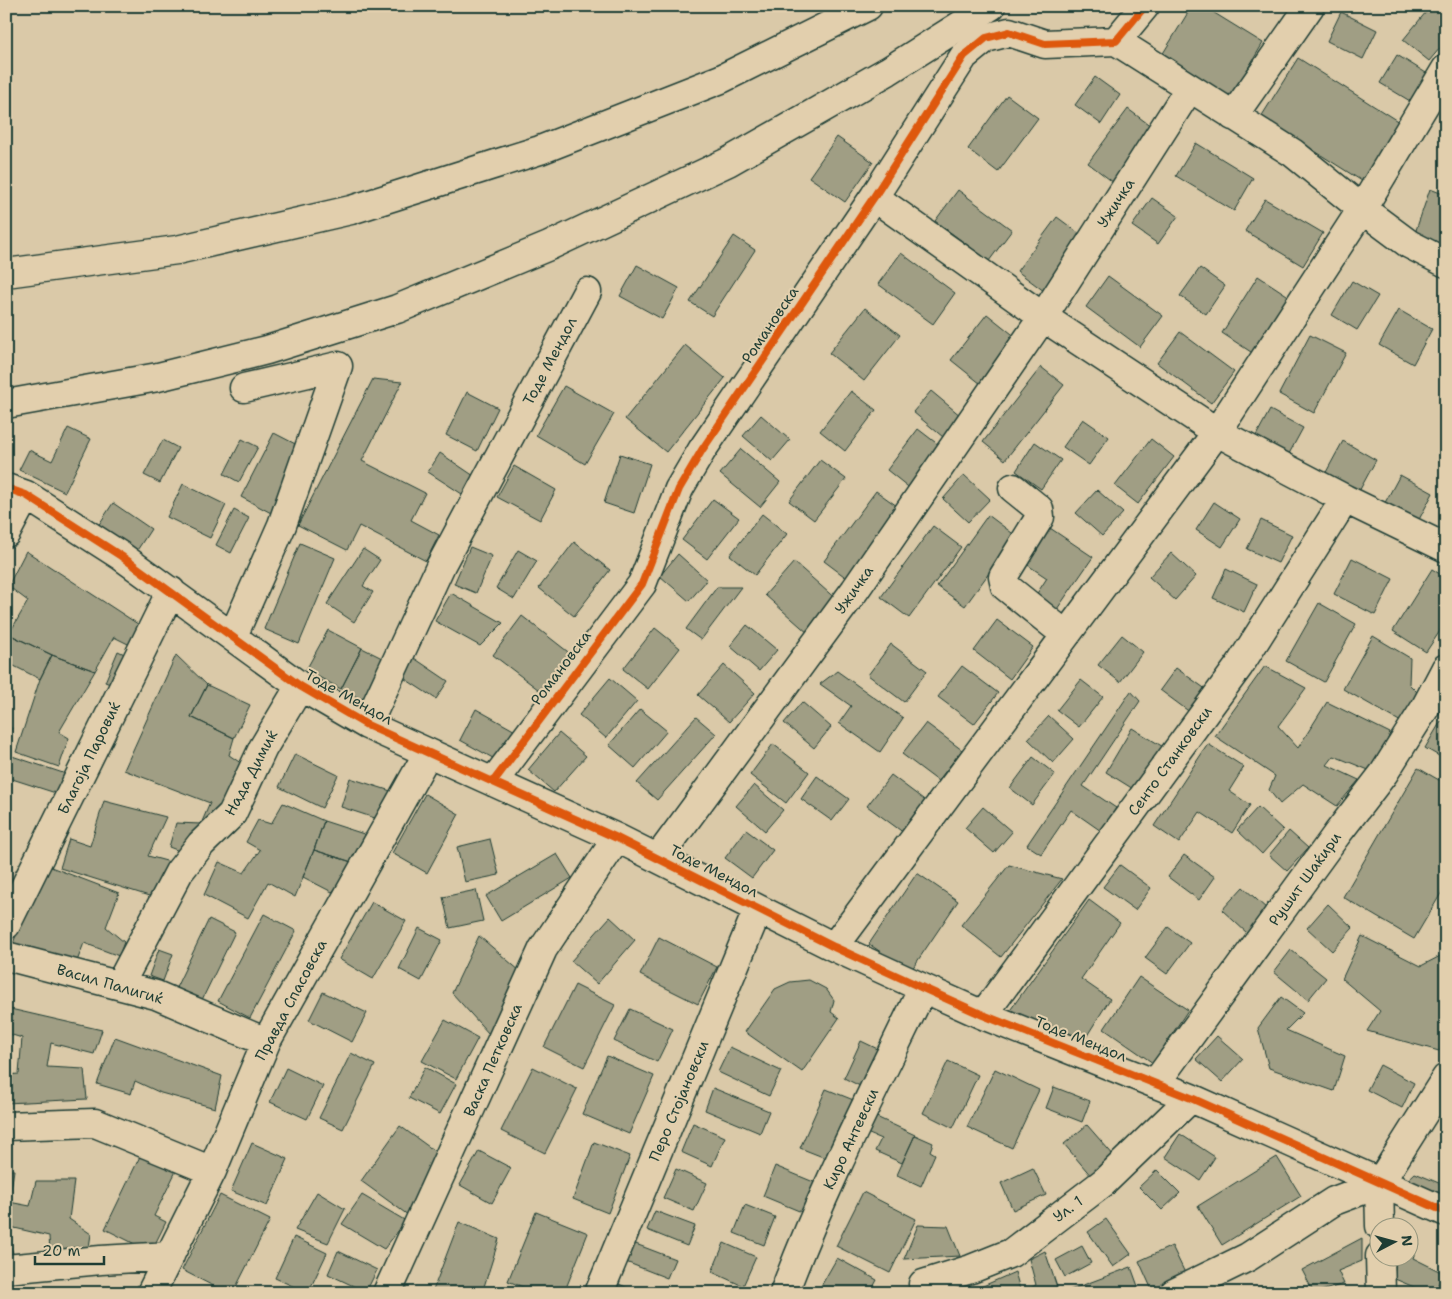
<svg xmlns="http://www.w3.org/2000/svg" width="1452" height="1299" font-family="'Shantell Sans',sans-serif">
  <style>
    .building { fill: #a09e84; stroke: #1f3d34 }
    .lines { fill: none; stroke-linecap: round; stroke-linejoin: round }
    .minor-casing { stroke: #1f3d34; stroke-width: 31 }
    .highway-casing { stroke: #1f3d34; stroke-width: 31 }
    .minor { stroke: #e2cfad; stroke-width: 28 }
    .highway { stroke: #e2cfad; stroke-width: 28 }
    .cycleway-casing { stroke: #e2cfad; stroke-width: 11 }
    .cycleway { stroke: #de580e; stroke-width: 8 }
    .labels { text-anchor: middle; stroke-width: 4; stroke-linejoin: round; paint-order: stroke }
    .street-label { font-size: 15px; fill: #1f3d34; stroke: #e2cfad }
  </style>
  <rect width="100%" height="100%" fill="#dac9a8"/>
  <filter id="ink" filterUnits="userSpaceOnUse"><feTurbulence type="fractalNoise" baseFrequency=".02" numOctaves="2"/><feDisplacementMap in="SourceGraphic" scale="10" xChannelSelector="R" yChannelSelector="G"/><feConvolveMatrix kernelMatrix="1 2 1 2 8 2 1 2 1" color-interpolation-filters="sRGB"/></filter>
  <g filter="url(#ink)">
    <path class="building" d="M 1192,6 L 1203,6 L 1263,43 L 1231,97 L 1162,55 Z
      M 1431,6 L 1446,6 L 1446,41 L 1429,61 L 1403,40 Z
      M 1341,12 L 1377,30 L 1363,59 L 1327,41 Z
      M 1397,55 L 1431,76 L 1415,104 L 1380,83 Z
      M 1298,58 L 1399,122 L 1362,181 L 1261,117 Z
      M 1095,77 L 1120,95 L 1101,124 L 1075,105 Z
      M 1007,95 L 1038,118 L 998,172 L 968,149 Z
      M 1128,109 L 1159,132 L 1118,186 L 1088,163 Z
      M 837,137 L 873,162 L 845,202 L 809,177 Z
      M 1196,143 L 1253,178 L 1234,211 L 1176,176 Z
      M 1430,189 L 1446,195 L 1446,247 L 1414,236 Z
      M 958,190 L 1012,230 L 989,261 L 935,221 Z
      M 1152,198 L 1178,216 L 1158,244 L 1132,226 Z
      M 1265,199 L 1323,233 L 1303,266 L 1245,231 Z
      M 1057,217 L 1088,240 L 1048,294 L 1017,271 Z
      M 734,236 L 755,250 L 712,316 L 690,302 Z
      M 901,253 L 955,293 L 933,324 L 878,284 Z
      M 637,265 L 679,288 L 662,319 L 620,296 Z
      M 1200,268 L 1225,286 L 1206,314 L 1180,296 Z
      M 1108,276 L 1163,316 L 1140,347 L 1086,307 Z
      M 1258,276 L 1290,297 L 1254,354 L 1222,333 Z
      M 1352,281 L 1378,296 L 1357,330 L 1332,315 Z
      M 865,308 L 900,335 L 864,381 L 829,353 Z
      M 1399,310 L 1432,329 L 1413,364 L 1379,345 Z
      M 987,314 L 1022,342 L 986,388 L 951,360 Z
      M 1180,332 L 1234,372 L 1211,403 L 1157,363 Z
      M 1310,335 L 1346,353 L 1314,413 L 1279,394 Z
      M 685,345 L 725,378 L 666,452 L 625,419 Z
      M 1041,367 L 1064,385 L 1005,460 L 983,442 Z
      M 373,379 L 402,382 L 362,461 L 425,493 L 411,520 L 439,535 L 426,561 L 359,526 L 347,550 L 298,525 Z
      M 564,386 L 614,414 L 585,464 L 536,435 Z
      M 851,391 L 876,410 L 845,451 L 820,431 Z
      M 931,391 L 961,416 L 943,437 L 913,412 Z
      M 467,392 L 498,408 L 477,451 L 446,435 Z
      M 1270,410 L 1303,428 L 1284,463 L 1251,445 Z
      M 761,415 L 790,440 L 772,461 L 743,436 Z
      M 1083,419 L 1109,437 L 1089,465 L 1063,447 Z
      M 68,428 L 91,439 L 65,492 L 19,470 L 29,450 L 52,461 Z
      M 918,429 L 944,449 L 912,490 L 887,470 Z
      M 274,433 L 307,450 L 273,514 L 241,497 Z
      M 242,439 L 258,447 L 239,482 L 224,474 Z
      M 1151,439 L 1174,457 L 1138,504 L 1115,486 Z
      M 163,440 L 178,448 L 160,483 L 144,475 Z
      M 1343,441 L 1376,460 L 1357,495 L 1324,476 Z
      M 1035,442 L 1061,460 L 1041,489 L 1016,471 Z
      M 741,449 L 780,482 L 760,507 L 720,474 Z
      M 440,453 L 474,476 L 462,494 L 428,472 Z
      M 620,454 L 650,464 L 634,513 L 604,503 Z
      M 820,460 L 846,479 L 814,520 L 789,501 Z
      M 514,466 L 556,490 L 540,520 L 497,497 Z
      M 964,475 L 990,499 L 968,522 L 943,499 Z
      M 1400,475 L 1433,493 L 1414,529 L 1381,510 Z
      M 183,484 L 226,505 L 210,538 L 167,517 Z
      M 1097,490 L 1123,513 L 1102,536 L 1076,513 Z
      M 876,491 L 904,511 L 852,582 L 824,561 Z
      M 713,499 L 739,518 L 707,559 L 682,540 Z
      M 1214,502 L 1240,519 L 1222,547 L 1196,530 Z
      M 113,503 L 151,529 L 134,555 L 96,529 Z
      M 234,510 L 249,518 L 231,553 L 216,545 Z
      M 762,514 L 787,534 L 755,575 L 730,555 Z
      M 988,515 L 1016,536 L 965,606 L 937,586 Z
      M 1261,520 L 1292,535 L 1278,563 L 1247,549 Z
      M 933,526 L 961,547 L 909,618 L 881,597 Z
      M 1047,526 L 1093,557 L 1055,612 L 1034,598 L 1047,578 L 1023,562 Z
      M 574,542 L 610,570 L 574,616 L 539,588 Z
      M 300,543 L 335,558 L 299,644 L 264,629 Z
      M 470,547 L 492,556 L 476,593 L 454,584 Z
      M 363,549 L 380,560 L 363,586 L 373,592 L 354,622 L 327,604 Z
      M 518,550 L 537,561 L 514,599 L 496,588 Z
      M 26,551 L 144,628 L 134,647 L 114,637 L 95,671 L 52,655 L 9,634 L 28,601 L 8,586 Z
      M 1171,553 L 1196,576 L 1175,600 L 1149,577 Z
      M 678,554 L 707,580 L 689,601 L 660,576 Z
      M 1352,558 L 1393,579 L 1375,615 L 1334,594 Z
      M 794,562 L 838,601 L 809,634 L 765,595 Z
      M 1226,569 L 1257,584 L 1244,612 L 1213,598 Z
      M 1432,569 L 1446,578 L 1446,622 L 1426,652 L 1393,631 Z
      M 717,587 L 741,587 L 701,640 L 686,629 Z
      M 451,593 L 503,623 L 480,646 L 435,621 Z
      M 1319,603 L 1356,624 L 1324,682 L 1286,661 Z
      M 522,616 L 572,655 L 543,693 L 493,655 Z
      M 997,620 L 1033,647 L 1010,679 L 974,651 Z
      M 747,625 L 777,650 L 759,671 L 730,646 Z
      M 655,628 L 680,648 L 648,689 L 623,669 Z
      M 328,630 L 362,648 L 341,689 L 306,670 Z
      M 6,633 L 52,655 L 40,679 L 6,662 Z
      M 1122,635 L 1143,652 L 1120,682 L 1098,665 Z
      M 1373,636 L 1410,658 L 1409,684 L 1425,700 L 1410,727 L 1343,689 Z
      M 891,644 L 927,671 L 904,702 L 868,675 Z
      M 362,648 L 386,660 L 365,701 L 341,689 Z
      M 118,651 L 133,658 L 120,688 L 105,682 Z
      M 52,655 L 95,671 L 59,732 L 69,738 L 59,767 L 16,752 L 40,679 Z
      M 176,655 L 207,685 L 191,717 L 234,738 L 229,755 L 245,766 L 224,814 L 187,854 L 169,847 L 176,823 L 201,824 L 210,803 L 124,770 Z
      M 414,658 L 448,681 L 436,699 L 402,677 Z
      M 724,665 L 755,693 L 729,722 L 698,695 Z
      M 962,666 L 998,693 L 974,724 L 938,697 Z
      M 1265,666 L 1306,688 L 1278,726 L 1298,748 L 1327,702 L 1390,733 L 1376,773 L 1334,756 L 1327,765 L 1359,780 L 1337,806 L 1303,784 L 1280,804 L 1269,790 L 1275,776 L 1215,736 Z
      M 1176,668 L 1207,690 L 1191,713 L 1160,690 Z
      M 837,671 L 903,718 L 880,752 L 839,723 L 851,706 L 820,684 Z
      M 610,678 L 637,701 L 606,738 L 579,715 Z
      M 1081,680 L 1103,697 L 1079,727 L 1057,710 Z
      M 207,685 L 250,705 L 234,738 L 191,717 Z
      M 1131,691 L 1140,701 L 1083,786 L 1116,808 L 1101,831 L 1071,810 L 1041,854 L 1027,845 Z
      M 802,702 L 831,727 L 814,748 L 784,723 Z
      M 476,709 L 519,733 L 502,763 L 460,740 Z
      M 640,709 L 667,731 L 635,768 L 609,745 Z
      M 1049,716 L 1074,739 L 1053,763 L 1028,739 Z
      M 696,717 L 716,734 L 657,800 L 637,783 Z
      M 1441,721 L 1446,724 L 1446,760 L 1425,748 Z
      M 926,723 L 962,750 L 938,781 L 902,754 Z
      M 6,726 L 12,728 L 6,746 Z
      M 1132,728 L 1165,748 L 1138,792 L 1106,772 Z
      M 559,733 L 586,756 L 554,792 L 528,770 Z
      M 773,744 L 809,772 L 786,803 L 750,775 Z
      M 1208,744 L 1244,767 L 1229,791 L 1250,805 L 1232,833 L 1200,812 L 1179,843 L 1154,826 Z
      M 295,754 L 338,775 L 322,808 L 279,787 Z
      M 12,756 L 72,776 L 65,796 L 6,777 Z
      M 1033,757 L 1055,774 L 1032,805 L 1010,788 Z
      M 1418,768 L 1446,784 L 1446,885 L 1414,939 L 1343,897 Z
      M 891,775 L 927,802 L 904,833 L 867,806 Z
      M 817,776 L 849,799 L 832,821 L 801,799 Z
      M 350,778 L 394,792 L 384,821 L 341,807 Z
      M 754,785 L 783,810 L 765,831 L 736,806 Z
      M 425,794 L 459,814 L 427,873 L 392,853 Z
      M 104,801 L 166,817 L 148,856 L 181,865 L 149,896 L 60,868 L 69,839 L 90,846 Z
      M 283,803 L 324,821 L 314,850 L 295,897 L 268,882 L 248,918 L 204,895 L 219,862 L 244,873 L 260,850 L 246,842 L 258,820 L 271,824 Z
      M 983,807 L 1012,832 L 994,853 L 965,828 Z
      M 1258,807 L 1283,830 L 1262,854 L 1237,830 Z
      M 324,821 L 367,835 L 358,864 L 314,850 Z
      M 746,830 L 773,850 L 752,878 L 725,858 Z
      M 1289,831 L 1308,848 L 1287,871 L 1269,855 Z
      M 490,839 L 499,875 L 465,882 L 457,847 Z
      M 314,850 L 358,864 L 332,892 L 303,877 Z
      M 557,854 L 572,878 L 501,921 L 486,896 Z
      M 1184,855 L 1215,877 L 1199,900 L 1168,877 Z
      M 43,864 L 119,893 L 106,927 L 124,942 L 119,956 L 84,943 L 74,969 L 12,946 Z
      M 1009,865 L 1062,879 L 1001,957 L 961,925 Z
      M 1120,865 L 1151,888 L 1135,910 L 1103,887 Z
      M 917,873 L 958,901 L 910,972 L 869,944 Z
      M 6,883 L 13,883 L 6,898 Z
      M 1243,887 L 1268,910 L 1247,933 L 1222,910 Z
      M 476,890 L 483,921 L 450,928 L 443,897 Z
      M 1089,900 L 1120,923 L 1081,979 L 1110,999 L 1078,1050 L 1006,1016 Z
      M 372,902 L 406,921 L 373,979 L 339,959 Z
      M 1328,904 L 1353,928 L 1332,951 L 1307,928 Z
      M 264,914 L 296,931 L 250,1018 L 218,1001 Z
      M 610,917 L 635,940 L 597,984 L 571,961 Z
      M 209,919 L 235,932 L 198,1008 L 172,996 Z
      M 1168,927 L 1190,943 L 1167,974 L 1145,958 Z
      M 419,928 L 442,940 L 421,981 L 399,969 Z
      M 479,936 L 520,971 L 489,1034 L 452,993 Z
      M 1362,936 L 1421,966 L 1446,953 L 1446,1041 L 1439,1051 L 1367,1031 L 1380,1011 L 1342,979 Z
      M 659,937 L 717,967 L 698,1004 L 640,975 Z
      M 159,949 L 173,954 L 163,981 L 149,976 Z
      M 1291,950 L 1326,978 L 1308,1000 L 1274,972 Z
      M 1139,977 L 1188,1010 L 1153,1063 L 1104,1029 Z
      M 809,980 L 826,989 L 834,1000 L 831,1012 L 839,1018 L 802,1072 L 745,1032 L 775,989 L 790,982 Z
      M 575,985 L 615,1005 L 584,1067 L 544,1047 Z
      M 323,992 L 367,1013 L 352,1042 L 309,1020 Z
      M 1281,997 L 1303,1013 L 1286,1030 L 1345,1056 L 1334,1091 L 1269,1068 L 1258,1028 Z
      M 6,1008 L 102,1030 L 94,1054 L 51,1043 L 47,1067 L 84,1069 L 87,1099 L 6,1103 L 6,1075 L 19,1074 L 22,1038 L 6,1033 Z
      M 630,1009 L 673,1029 L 657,1062 L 614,1041 Z
      M 445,1020 L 478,1038 L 456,1079 L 422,1061 Z
      M 1217,1036 L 1243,1059 L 1222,1082 L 1196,1059 Z
      M 115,1037 L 222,1076 L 215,1108 L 161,1093 L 135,1081 L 131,1094 L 97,1084 Z
      M 861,1041 L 884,1052 L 866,1089 L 844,1078 Z
      M 730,1047 L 781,1071 L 769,1096 L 718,1072 Z
      M 351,1053 L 375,1065 L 343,1129 L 319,1118 Z
      M 607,1056 L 654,1076 L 629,1134 L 582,1114 Z
      M 948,1061 L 978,1075 L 953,1128 L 923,1113 Z
      M 1380,1065 L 1414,1083 L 1402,1108 L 1367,1090 Z
      M 425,1067 L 456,1084 L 440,1114 L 409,1098 Z
      M 533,1067 L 577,1089 L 545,1153 L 501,1131 Z
      M 286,1068 L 323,1086 L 307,1119 L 270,1102 Z
      M 995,1069 L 1039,1090 L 1012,1148 L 967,1127 Z
      M 1054,1087 L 1090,1101 L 1082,1122 L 1046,1108 Z
      M 713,1088 L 769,1111 L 760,1133 L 705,1110 Z
      M 826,1089 L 861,1103 L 833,1161 L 800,1148 Z
      M 870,1114 L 915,1135 L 902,1163 L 875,1151 L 881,1139 L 862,1131 Z
      M 693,1123 L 725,1137 L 712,1166 L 681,1152 Z
      M 1087,1125 L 1115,1157 L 1092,1177 L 1064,1144 Z
      M 400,1126 L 447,1160 L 408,1215 L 361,1181 Z
      M 1180,1134 L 1215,1157 L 1200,1180 L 1165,1157 Z
      M 915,1135 L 933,1143 L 930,1151 L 935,1154 L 921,1186 L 897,1175 Z
      M 594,1142 L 630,1156 L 608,1213 L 573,1199 Z
      M 252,1143 L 288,1159 L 267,1206 L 231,1191 Z
      M 144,1148 L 179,1165 L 154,1216 L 166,1222 L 151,1252 L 105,1229 Z
      M 479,1151 L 511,1168 L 492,1203 L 460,1185 Z
      M 1277,1157 L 1301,1196 L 1222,1245 L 1198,1206 Z
      M 775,1166 L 816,1183 L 804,1213 L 763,1196 Z
      M 1033,1168 L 1046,1195 L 1013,1210 L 1001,1183 Z
      M 676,1169 L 707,1183 L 694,1211 L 663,1198 Z
      M 6,1170 L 14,1170 L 9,1202 L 30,1206 L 36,1181 L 74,1181 L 69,1219 L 91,1234 L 88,1254 L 50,1253 L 49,1236 L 6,1226 Z
      M 1157,1170 L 1180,1193 L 1162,1210 L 1139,1187 Z
      M 1415,1173 L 1446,1186 L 1446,1206 L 1401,1186 Z
      M 317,1192 L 345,1209 L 328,1243 L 295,1230 Z
      M 863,1192 L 916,1219 L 890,1273 L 836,1246 Z
      M 220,1195 L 270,1220 L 233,1293 L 227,1293 L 182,1270 Z
      M 362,1195 L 406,1221 L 384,1249 L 342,1224 Z
      M 745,1205 L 775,1217 L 764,1245 L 734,1233 Z
      M 655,1211 L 695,1226 L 687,1246 L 647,1230 Z
      M 536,1212 L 588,1233 L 564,1293 L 538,1293 L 508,1281 Z
      M 1106,1219 L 1131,1254 L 1113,1267 L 1088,1232 Z
      M 459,1222 L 499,1239 L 482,1293 L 432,1293 Z
      M 918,1225 L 948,1226 L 960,1256 L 904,1259 Z
      M 294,1237 L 327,1253 L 308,1293 L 275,1278 Z
      M 1362,1238 L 1362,1261 L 1338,1271 L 1344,1284 L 1314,1293 L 1302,1270 Z
      M 1410,1238 L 1419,1241 L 1413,1258 L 1443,1273 L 1435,1293 L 1428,1293 L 1395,1279 L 1396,1256 L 1410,1256 Z
      M 633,1243 L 675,1259 L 667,1278 L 626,1262 Z
      M 724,1243 L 756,1257 L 743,1286 L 712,1272 Z
      M 6,1246 L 11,1247 L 15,1260 L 6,1260 Z
      M 1082,1246 L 1091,1263 L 1065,1277 L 1056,1260 Z
      M 1172,1246 L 1186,1275 L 1152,1290 L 1139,1261 Z
      M 338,1251 L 377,1270 L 366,1292 L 328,1274 Z
      M 1045,1251 L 1059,1293 L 1021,1293 L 1036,1285 L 1029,1259 Z
      M 837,1258 L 877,1280 L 870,1293 L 834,1293 L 821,1286 Z
      M 1131,1267 L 1139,1289 L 1130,1293 L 1071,1293 L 1070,1290 Z
      M 1446,1268 L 1446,1293 L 1435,1293 L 1443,1273 Z
      M 1015,1272 L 1021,1293 L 967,1293 Z
      M 619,1284 L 639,1293 L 616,1293 Z
      M 525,1288 L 538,1293 L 510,1293 Z"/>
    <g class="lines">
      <defs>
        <path id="minor" d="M 1116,41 L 1293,153 L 1362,209 L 1409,244 L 1446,263
          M 1233,116 L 1310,6
          M 874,197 L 1043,317 L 1217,432 L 1345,499 L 1446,548
          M 6,488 L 26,495 L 121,556 L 300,686 L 367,725 L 617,838 L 834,947 L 923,988 L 983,1015 L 1191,1098 L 1446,1212
          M 1013,488 L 1039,509 L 1040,517 L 1003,577 L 1005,586 L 1066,635
          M 6,533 L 26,495
          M 233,636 L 282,525 L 338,366 L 244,388
          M 367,725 L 441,565 L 587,292
          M 493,782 L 642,584 L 679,489 L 702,450 L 874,197 L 964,56 L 986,38 L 1009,32 L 1045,44 L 1116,41 L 1145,6
          M 658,858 L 855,590 L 1043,317 L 1189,89
          M 6,925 L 171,591
          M 834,947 L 1217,432 L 1362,209 L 1446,69
          M 6,956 L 156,995 L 266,1042
          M 120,984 L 179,872 L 201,844 L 232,814 L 263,748 L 300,686
          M 983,1015 L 1239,666 L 1345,499
          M 1155,1084 L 1337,834 L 1384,773 L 1425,708 L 1446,668
          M 6,1126 L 95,1123 L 212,1171
          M 1379,1184 L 1446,1078
          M 1379,1184 L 1380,1226
          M 1380,1256 L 1381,1293
          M 6,1269 L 101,1260 L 170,1256
          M 923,1284 L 971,1269 L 1011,1253 L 1104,1182 L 1191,1098
          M 151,1293 L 212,1171 L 266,1042 L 428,753
          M 387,1293 L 543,949 L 617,838
          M 599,1293 L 758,909
          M 784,1293 C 823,1188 875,1088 923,988
          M 1174,1293 L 1248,1257 L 1334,1201 L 1379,1184"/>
        <path id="highway" d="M 6,273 L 177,250 L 351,210 L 540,150 L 721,79 L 868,6
          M 6,404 L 158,377 L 267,350 L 397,309 L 549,246 L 728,162 L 888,71 L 991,6"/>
      </defs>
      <use href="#minor" class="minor-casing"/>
      <use href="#highway" class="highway-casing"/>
      <use href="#minor" class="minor"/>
      <use href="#highway" class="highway"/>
      <defs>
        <path id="cycleway" d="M 6,488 L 26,495 L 121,556 L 300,686 L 367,725 L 617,838 L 834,947 L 923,988 L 983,1015 L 1191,1098 L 1446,1212
          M 493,782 L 642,584 L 679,489 L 702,450 L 874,197 L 964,56 L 986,38 L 1009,32 L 1045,44 L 1116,41 L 1145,6"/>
      </defs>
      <use href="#cycleway" class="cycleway-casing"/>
      <use href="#cycleway" class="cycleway"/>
    </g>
  </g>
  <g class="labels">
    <g class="street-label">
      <text transform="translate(1116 203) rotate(-57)" y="5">Ужичка</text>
      <text transform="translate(770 325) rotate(-56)" y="5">Романовска</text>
      <text transform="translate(550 361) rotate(-62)" y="5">Тоде Мендол</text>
      <text transform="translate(854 590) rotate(-55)" y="5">Ужичка</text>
      <text transform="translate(561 668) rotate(-53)" y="5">Романовска</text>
      <text transform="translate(349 697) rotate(29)" y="5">Тоде Мендол</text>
      <text transform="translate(89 758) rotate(-64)" y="5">Благоја Паровиќ</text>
      <text transform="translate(1170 761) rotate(-54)" y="5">Сенто Станковски</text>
      <text transform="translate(251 773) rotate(-62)" y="5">Нада Димиќ</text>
      <text transform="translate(714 871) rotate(27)" y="5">Тоде Мендол</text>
      <text transform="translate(1305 879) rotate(-54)" y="5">Рушит Шаќири</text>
      <text transform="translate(110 984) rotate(16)" y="5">Васил Палигиќ</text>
      <text transform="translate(291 1000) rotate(-62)" y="5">Правда Спасовска</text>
      <text transform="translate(1081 1039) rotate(22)" y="5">Тоде Мендол</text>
      <text transform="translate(493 1060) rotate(-66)" y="5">Васка Петковска</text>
      <text transform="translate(679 1101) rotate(-67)" y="5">Перо Стојановски</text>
      <text transform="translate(851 1139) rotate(-65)" y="5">Киро Антевски</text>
      <text transform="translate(1068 1209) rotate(-37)" y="5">Ул. 1</text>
    </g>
  </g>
  <rect width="1452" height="1299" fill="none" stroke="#e2cfad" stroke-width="25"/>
  <rect x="12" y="12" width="1427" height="1274" fill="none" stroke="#1f3d34" stroke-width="2" filter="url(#ink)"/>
  <g transform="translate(1394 1242) rotate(84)"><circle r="24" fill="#e2cfad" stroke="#94957d"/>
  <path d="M0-4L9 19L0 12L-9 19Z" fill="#1f3d34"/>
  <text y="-8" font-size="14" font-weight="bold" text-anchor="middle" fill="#1f3d34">N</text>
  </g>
  <path d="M35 1256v8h69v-8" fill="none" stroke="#1f3d34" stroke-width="2.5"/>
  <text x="42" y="1256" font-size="15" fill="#1f3d34" stroke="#e2cfad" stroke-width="4" paint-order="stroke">20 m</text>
</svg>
